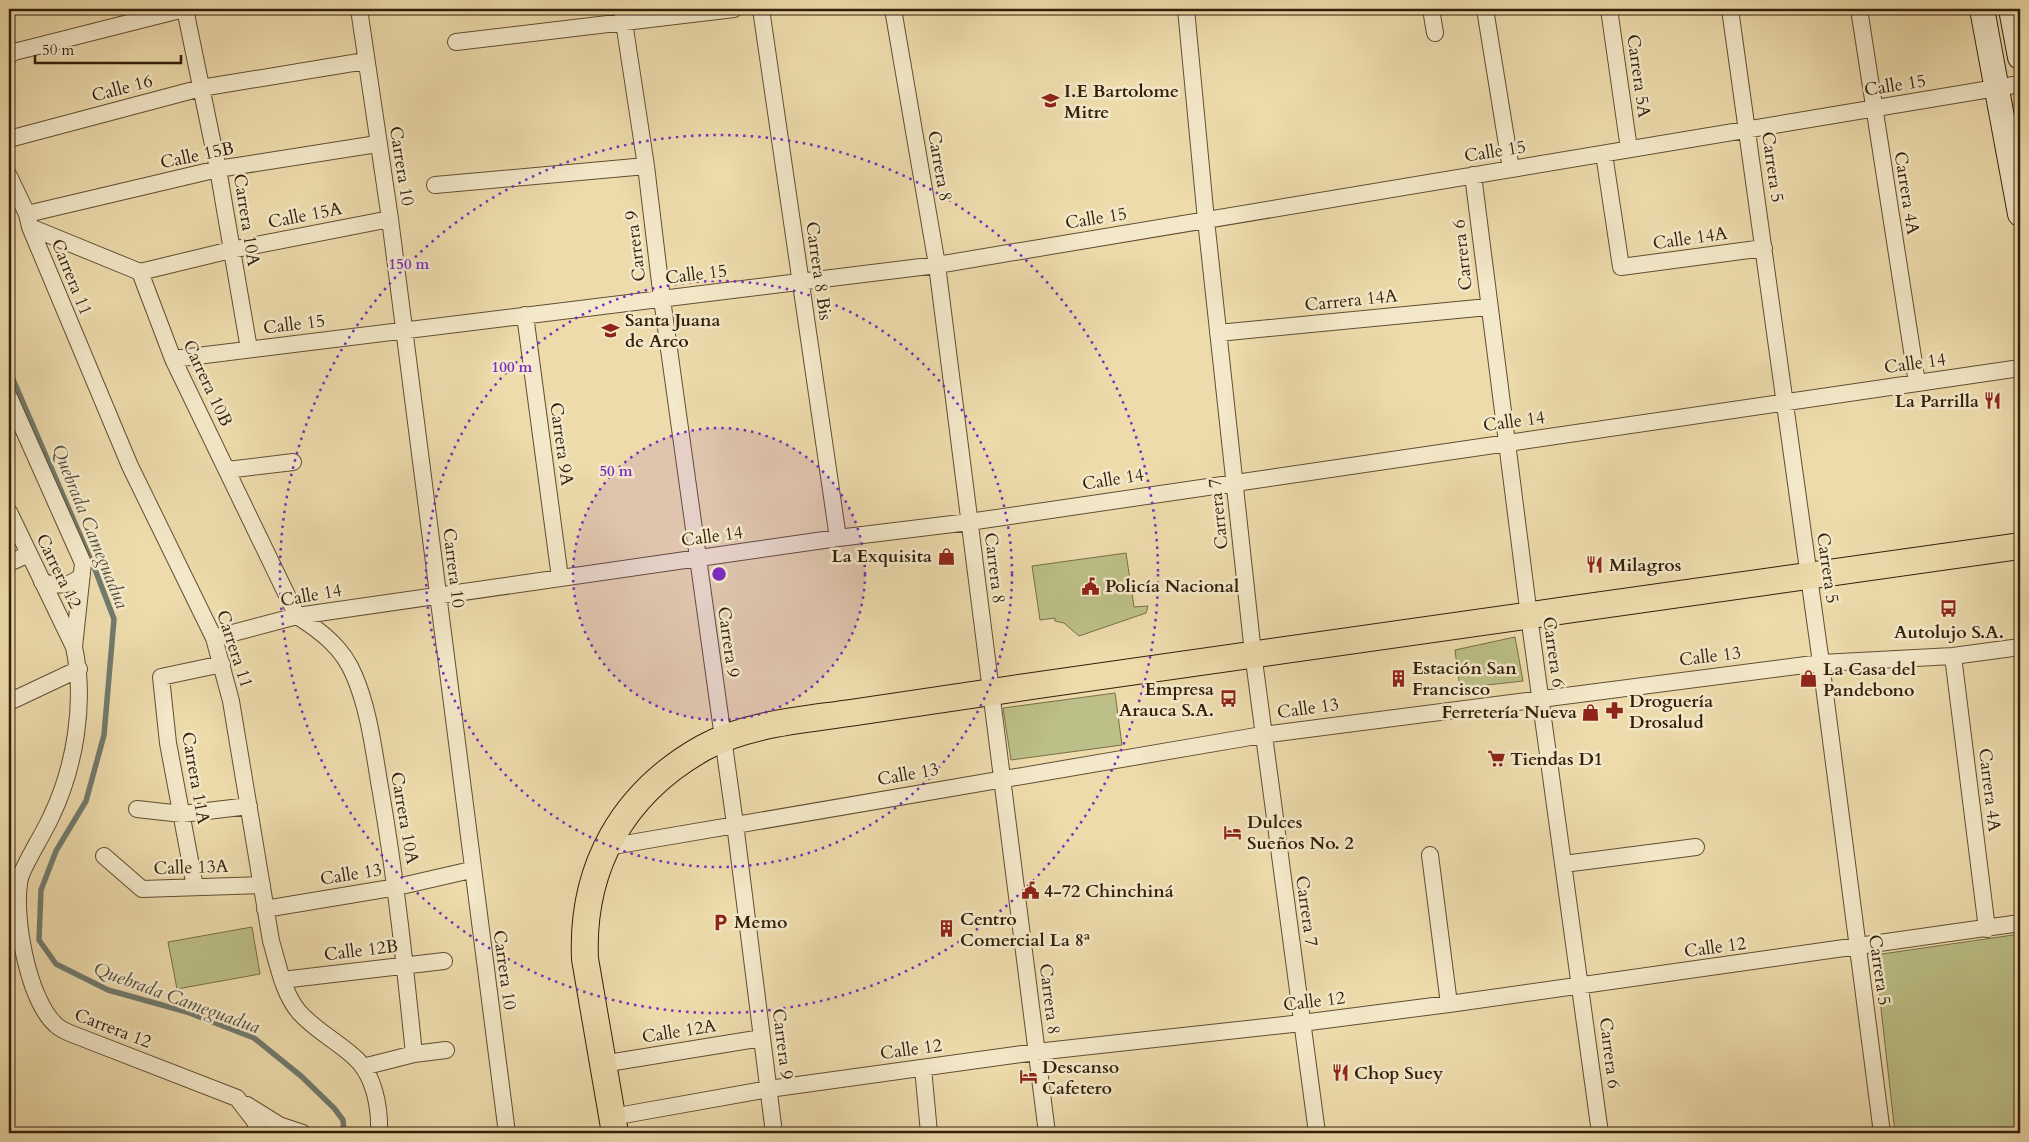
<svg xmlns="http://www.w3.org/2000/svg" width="2029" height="1142" font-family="Cardo,serif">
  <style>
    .green { fill: #bcbf87; stroke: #786f48 }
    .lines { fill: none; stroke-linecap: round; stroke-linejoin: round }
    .stream { stroke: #717b6e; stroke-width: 5.5 }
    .street-casing { stroke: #624e32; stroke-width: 18 }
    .secondary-casing { stroke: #331f09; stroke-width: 26 }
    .primary-casing { stroke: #331f09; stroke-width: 28 }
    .street { stroke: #f3e8c9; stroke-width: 16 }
    .secondary { stroke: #f3e8c9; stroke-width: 24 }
    .primary { stroke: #eddbac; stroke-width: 26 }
    .ring { fill: none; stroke: #7b2cbf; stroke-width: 2.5; stroke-dasharray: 2.5 5 }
    .labels { text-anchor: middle; stroke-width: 5; stroke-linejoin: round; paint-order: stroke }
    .street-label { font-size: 18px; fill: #331f09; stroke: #f3e8c9 }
    .poi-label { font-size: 18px; font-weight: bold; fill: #331f09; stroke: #f3e8c9; text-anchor: start }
    .water-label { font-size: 19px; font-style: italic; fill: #524d3b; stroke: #f3e8c9 }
    .centre { fill: #7b2cbf; stroke: #f3e8c9; stroke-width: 2.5 }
    .ring-label { font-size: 15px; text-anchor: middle; font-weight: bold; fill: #7b2cbf; stroke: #f3e8c9; stroke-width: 5; stroke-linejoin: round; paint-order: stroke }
  </style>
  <rect width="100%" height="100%" fill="#eddbac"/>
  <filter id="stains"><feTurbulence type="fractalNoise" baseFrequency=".004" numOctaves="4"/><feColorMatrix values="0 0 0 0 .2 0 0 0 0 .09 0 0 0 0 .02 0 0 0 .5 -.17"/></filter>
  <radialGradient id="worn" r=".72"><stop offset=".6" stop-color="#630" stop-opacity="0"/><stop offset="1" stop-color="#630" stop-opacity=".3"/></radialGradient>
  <path class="green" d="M 1126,553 L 1134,607 L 1148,606 L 1146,613 L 1079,636 L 1064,623 L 1055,621 L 1055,618 L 1040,620 L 1032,566 Z
    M 1515,637 L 1523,681 L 1460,688 L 1455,650 Z
    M 1115,693 L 1122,745 L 1011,760 L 1003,708 Z
    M 252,927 L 260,974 L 177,989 L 168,942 Z
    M 2020,934 L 2020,1133 L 1895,1133 L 1875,955 Z"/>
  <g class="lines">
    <path class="stream" d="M 9,370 L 96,572 L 114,619 L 104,735 L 86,801 L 56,851 L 41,890 L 39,940 L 56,964 L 108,990 L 187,1012 L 254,1038 L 301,1076 L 334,1108 L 343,1120 L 344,1133"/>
    <defs>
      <path id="street" d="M 185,9 L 218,169 L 249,349
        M 359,9 L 390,219 L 507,1133
        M 622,9 L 646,166 L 662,299 L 735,824 L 774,1133
        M 761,9 L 838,538
        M 893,9 L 937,265 L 1047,1133
        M 1186,9 L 1206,220 L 1253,653 L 1317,1133
        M 1431,9 L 1435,33
        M 1485,9 L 1511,169
        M 1609,9 L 1629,149
        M 1730,9 L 1821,663 L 1882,1133
        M 1859,9 L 1917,383
        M 456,42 L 734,9
        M 9,56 L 14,52 L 184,9
        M 9,139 L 201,88 L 365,61
        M 1604,154 L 1621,267 L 1764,248
        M 1473,175 L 1529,616 L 1600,1133
        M 9,176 L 27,214 L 30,227 L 130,466 L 214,638 L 231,701 L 271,941 C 278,964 283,993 299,1012 C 315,1030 335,1040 353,1056 C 374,1073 380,1107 379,1133
        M 435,185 L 646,166
        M 27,214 L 218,169 L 377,144
        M 30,227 L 140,272 L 173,359 L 297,616
        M 140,272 L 231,250 L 390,219
        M 525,315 L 560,578
        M 1218,333 L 1488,307
        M 173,359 L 937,265 L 2020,84
        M 9,397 L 83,563 L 74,647
        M 227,470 L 293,462
        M 9,512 L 74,647 C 86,702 75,767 51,817 C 44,833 24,864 20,878 C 12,914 28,1000 56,1025 C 60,1029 67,1032 72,1034 L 237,1098 L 254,1120 L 260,1133
        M 9,563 L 29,554
        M 42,582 C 58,585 70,588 82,575
        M 297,616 C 321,631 343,648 354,675 C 370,712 374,754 381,793 C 396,880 405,966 414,1054
        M 214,638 L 297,616 L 838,538 L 969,522 L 2020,368
        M 1953,656 L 1987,929
        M 9,702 L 79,669
        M 137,809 L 182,814 L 249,806
        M 607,847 L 1262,735 L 1821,663 L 1953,656 L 2020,647
        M 1430,855 L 1449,1004
        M 104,856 L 142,889 L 262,885
        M 1564,864 L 1696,847
        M 195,887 L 168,743 L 161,677 L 222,664
        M 265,909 L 397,887 L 471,870
        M 282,980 L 444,961
        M 602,1064 L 762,1038
        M 363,1067 L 414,1054 L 446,1050
        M 923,1068 L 929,1133
        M 247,1105 L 279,1125 L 303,1133
        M 612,1117 L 769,1089 L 1036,1052 L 1302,1023 L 1449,1004 L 2020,923"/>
      <path id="secondary" d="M 1982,9 L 2020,214
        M 2011,9 L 2020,57"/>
      <path id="primary" d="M 615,1133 L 585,959 C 581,867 623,793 703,748 C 746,724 802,720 850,713 C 913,704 976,694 1039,685 C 1366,636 1693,594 2020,546"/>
    </defs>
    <use href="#street" class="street-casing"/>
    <use href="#secondary" class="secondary-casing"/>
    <use href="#primary" class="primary-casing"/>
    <use href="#street" class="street"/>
    <use href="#secondary" class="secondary"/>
    <use href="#primary" class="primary"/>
  </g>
  <circle cx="719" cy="574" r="146" fill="#7b2cbf" fill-opacity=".12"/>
  <g class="ring">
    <circle cx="719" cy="574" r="146"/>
    <circle cx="719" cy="574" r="293"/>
    <circle cx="719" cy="574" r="439"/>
  </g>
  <defs>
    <symbol id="school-bare" viewBox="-9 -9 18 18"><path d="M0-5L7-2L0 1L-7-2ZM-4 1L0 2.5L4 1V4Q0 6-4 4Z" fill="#8f2418" stroke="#f3e8c9" stroke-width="2.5" paint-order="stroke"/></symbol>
    <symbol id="restaurant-bare" viewBox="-9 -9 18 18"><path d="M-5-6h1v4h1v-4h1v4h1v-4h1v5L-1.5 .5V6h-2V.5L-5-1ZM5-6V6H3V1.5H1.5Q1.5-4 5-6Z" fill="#8f2418" stroke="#f3e8c9" stroke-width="2.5" paint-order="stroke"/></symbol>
    <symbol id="shop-bare" viewBox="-9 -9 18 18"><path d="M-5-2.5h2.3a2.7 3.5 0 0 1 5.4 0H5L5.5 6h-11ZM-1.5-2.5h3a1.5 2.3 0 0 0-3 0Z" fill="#8f2418" stroke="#f3e8c9" stroke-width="2.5" paint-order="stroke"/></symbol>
    <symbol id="civic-bare" viewBox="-9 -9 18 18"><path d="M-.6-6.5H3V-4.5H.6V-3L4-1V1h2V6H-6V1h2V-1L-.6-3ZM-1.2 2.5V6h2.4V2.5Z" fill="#8f2418" stroke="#f3e8c9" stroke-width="2.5" paint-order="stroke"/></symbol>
    <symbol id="bus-bare" viewBox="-9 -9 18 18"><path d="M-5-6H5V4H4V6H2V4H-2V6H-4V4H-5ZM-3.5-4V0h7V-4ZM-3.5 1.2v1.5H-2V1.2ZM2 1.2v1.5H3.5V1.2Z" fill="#8f2418" stroke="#f3e8c9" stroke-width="2.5" paint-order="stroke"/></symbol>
    <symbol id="building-bare" viewBox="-9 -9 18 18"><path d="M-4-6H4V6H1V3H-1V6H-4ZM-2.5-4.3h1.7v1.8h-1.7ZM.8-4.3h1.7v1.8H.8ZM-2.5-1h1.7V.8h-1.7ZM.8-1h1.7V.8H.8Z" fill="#8f2418" stroke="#f3e8c9" stroke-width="2.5" paint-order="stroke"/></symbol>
    <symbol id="pharmacy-bare" viewBox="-9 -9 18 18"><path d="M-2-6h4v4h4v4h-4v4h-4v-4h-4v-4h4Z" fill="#8f2418" stroke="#f3e8c9" stroke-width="2.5" paint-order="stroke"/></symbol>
    <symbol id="supermarket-bare" viewBox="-9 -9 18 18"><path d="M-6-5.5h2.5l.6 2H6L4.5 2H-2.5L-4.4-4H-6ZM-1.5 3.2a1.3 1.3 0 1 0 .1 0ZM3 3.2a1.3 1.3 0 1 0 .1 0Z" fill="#8f2418" stroke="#f3e8c9" stroke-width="2.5" paint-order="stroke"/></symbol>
    <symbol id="hotel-bare" viewBox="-9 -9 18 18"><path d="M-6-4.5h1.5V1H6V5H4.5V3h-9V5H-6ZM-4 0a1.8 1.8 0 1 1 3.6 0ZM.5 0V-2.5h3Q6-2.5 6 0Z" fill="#8f2418" stroke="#f3e8c9" stroke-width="2.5" paint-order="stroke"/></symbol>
    <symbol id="parking-bare" viewBox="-9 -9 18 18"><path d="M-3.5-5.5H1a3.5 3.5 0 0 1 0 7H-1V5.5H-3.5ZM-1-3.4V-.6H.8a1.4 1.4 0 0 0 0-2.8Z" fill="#8f2418" stroke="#f3e8c9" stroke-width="2.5" paint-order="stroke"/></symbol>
  </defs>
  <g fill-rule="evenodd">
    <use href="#school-bare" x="1038" y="88" width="25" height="25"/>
    <use href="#school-bare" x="598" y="318" width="25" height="25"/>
    <use href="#restaurant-bare" x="1980" y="388" width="25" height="25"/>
    <use href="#shop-bare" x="934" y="544" width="25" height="25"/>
    <use href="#restaurant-bare" x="1582" y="552" width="25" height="25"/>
    <use href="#civic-bare" x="1078" y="574" width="25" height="25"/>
    <use href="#bus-bare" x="1936" y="596" width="25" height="25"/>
    <use href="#building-bare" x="1386" y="666" width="25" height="25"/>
    <use href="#shop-bare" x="1796" y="666" width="25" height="25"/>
    <use href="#bus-bare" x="1216" y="686" width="25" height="25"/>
    <use href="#pharmacy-bare" x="1602" y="698" width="25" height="25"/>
    <use href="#shop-bare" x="1578" y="700" width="25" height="25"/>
    <use href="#supermarket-bare" x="1484" y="746" width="25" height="25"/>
    <use href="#hotel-bare" x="1220" y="820" width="25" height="25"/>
    <use href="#civic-bare" x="1018" y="878" width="25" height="25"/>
    <use href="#parking-bare" x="708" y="910" width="25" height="25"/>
    <use href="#building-bare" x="934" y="916" width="25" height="25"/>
    <use href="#restaurant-bare" x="1328" y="1060" width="25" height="25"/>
    <use href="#hotel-bare" x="1016" y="1064" width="25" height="25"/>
  </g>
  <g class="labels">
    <g class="street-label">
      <text transform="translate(1639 76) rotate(82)" y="6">Carrera 5A</text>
      <text transform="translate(1895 85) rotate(-9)" y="6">Calle 15</text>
      <text transform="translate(122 88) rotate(-15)" y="6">Calle 16</text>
      <text transform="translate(1495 151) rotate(-9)" y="6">Calle 15</text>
      <text transform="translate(197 155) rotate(-12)" y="6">Calle 15B</text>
      <text transform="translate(402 166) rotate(81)" y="6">Carrera 10</text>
      <text transform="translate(940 166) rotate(80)" y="6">Carrera 8</text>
      <text transform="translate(1773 167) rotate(82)" y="6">Carrera 5</text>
      <text transform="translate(1907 193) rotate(81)" y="6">Carrera 4A</text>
      <text transform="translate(305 215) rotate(-11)" y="6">Calle 15A</text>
      <text transform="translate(1096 218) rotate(-9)" y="6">Calle 15</text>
      <text transform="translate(247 220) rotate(81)" y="6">Carrera 10A</text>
      <text transform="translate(1690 238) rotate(-8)" y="6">Calle 14A</text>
      <text transform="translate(635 246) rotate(-97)" y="6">Carrera 9</text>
      <text transform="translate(1462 255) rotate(-96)" y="6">Carrera 6</text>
      <text transform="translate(819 271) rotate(82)" y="6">Carrera 8 Bis</text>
      <text transform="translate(696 274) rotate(-7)" y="6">Calle 15</text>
      <text transform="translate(72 277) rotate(68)" y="6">Carrera 11</text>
      <text transform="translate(1351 300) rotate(-6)" y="6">Carrera 14A</text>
      <text transform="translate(294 324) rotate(-7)" y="6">Calle 15</text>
      <text transform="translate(1915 363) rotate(-8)" y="6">Calle 14</text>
      <text transform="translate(208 383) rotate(65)" y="6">Carrera 10B</text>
      <text transform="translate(1514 421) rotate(-8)" y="6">Calle 14</text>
      <text transform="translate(562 444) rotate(82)" y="6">Carrera 9A</text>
      <text transform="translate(1113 479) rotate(-9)" y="6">Calle 14</text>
      <text transform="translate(1218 514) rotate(-96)" y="6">Carrera 7</text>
      <text transform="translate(712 536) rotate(-8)" y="6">Calle 14</text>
      <text transform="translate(454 568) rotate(83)" y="6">Carrera 10</text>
      <text transform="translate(995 568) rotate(83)" y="6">Carrera 8</text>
      <text transform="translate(1828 568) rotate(82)" y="6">Carrera 5</text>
      <text transform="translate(59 571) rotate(64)" y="6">Carrera 12</text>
      <text transform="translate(311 595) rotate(-10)" y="6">Calle 14</text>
      <text transform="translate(729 642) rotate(82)" y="6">Carrera 9</text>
      <text transform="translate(235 649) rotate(72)" y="6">Carrera 11</text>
      <text transform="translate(1554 652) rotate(82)" y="6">Carrera 6</text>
      <text transform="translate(1710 656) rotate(-7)" y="6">Calle 13</text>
      <text transform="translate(1308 708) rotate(-8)" y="6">Calle 13</text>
      <text transform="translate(908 774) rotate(-10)" y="6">Calle 13</text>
      <text transform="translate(196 778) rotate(80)" y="6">Carrera 11A</text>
      <text transform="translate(1990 790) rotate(83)" y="6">Carrera 4A</text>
      <text transform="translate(405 818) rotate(80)" y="6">Carrera 10A</text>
      <text transform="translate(191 867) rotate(-2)" y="6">Calle 13A</text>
      <text transform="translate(351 874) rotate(-9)" y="6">Calle 13</text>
      <text transform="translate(1307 911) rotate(82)" y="6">Carrera 7</text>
      <text transform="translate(1715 947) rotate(-8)" y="6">Calle 12</text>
      <text transform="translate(361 950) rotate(-7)" y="6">Calle 12B</text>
      <text transform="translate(505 970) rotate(82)" y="6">Carrera 10</text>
      <text transform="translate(1880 970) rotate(82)" y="6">Carrera 5</text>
      <text transform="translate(1050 999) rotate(83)" y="6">Carrera 8</text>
      <text transform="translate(1314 1001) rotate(-7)" y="6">Calle 12</text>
      <text transform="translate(113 1028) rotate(21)" y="6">Carrera 12</text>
      <text transform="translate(679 1031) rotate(-9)" y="6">Calle 12A</text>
      <text transform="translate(783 1044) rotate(83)" y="6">Carrera 9</text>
      <text transform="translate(911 1049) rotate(-8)" y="6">Calle 12</text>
      <text transform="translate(1610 1053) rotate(83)" y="6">Carrera 6</text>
    </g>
    <g class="poi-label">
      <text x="1064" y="97">I.E Bartolome<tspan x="1064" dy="21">Mitre</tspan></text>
      <text x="625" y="326">Santa Juana<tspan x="625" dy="21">de Arco</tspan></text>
      <text x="1979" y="407" text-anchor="end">La Parrilla</text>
      <text x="932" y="562" text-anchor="end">La Exquisita</text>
      <text x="1609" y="571">Milagros</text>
      <text x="1105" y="592">Policía Nacional</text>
      <text x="1949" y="638" text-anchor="middle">Autolujo S.A.</text>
      <text x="1412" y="674">Estación San<tspan x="1412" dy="21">Francisco</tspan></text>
      <text x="1823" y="675">La Casa del<tspan x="1823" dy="21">Pandebono</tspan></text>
      <text x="1214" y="695" text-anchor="end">Empresa<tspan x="1214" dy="21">Arauca S.A.</tspan></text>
      <text x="1629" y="707">Droguería<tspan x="1629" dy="21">Drosalud</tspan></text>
      <text x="1577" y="718" text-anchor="end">Ferretería Nueva</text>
      <text x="1510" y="765">Tiendas D1</text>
      <text x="1247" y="828">Dulces<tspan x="1247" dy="21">Sueños No. 2</tspan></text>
      <text x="1044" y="897">4-72 Chinchiná</text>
      <text x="960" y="925">Centro<tspan x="960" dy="21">Comercial La 8ª</tspan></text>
      <text x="734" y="928">Memo</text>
      <text x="1042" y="1073">Descanso<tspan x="1042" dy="21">Cafetero</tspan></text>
      <text x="1354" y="1079">Chop Suey</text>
    </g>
    <g class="water-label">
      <text transform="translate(91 526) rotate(68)" y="7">Quebrada Cameguadua</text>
      <text transform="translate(177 997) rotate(20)" y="7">Quebrada Cameguadua</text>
    </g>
  </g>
  <circle cx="719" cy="574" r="8" class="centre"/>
  <g class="ring-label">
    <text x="409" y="269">150 m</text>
    <text x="512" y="372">100 m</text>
    <text x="616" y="476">50 m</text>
  </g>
  <rect width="2029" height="1142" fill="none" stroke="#eddbac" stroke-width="30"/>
  <rect x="10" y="10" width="2009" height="1122" fill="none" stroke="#331f09" stroke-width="2.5"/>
  <rect x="15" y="15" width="1999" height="1112" fill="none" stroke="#331f09"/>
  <path d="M35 55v8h146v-8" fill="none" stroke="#331f09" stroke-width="2.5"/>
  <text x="42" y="55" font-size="15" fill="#331f09" stroke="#f3e8c9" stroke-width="4" paint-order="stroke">50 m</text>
  <rect width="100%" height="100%" filter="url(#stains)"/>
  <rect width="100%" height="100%" fill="url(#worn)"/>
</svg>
